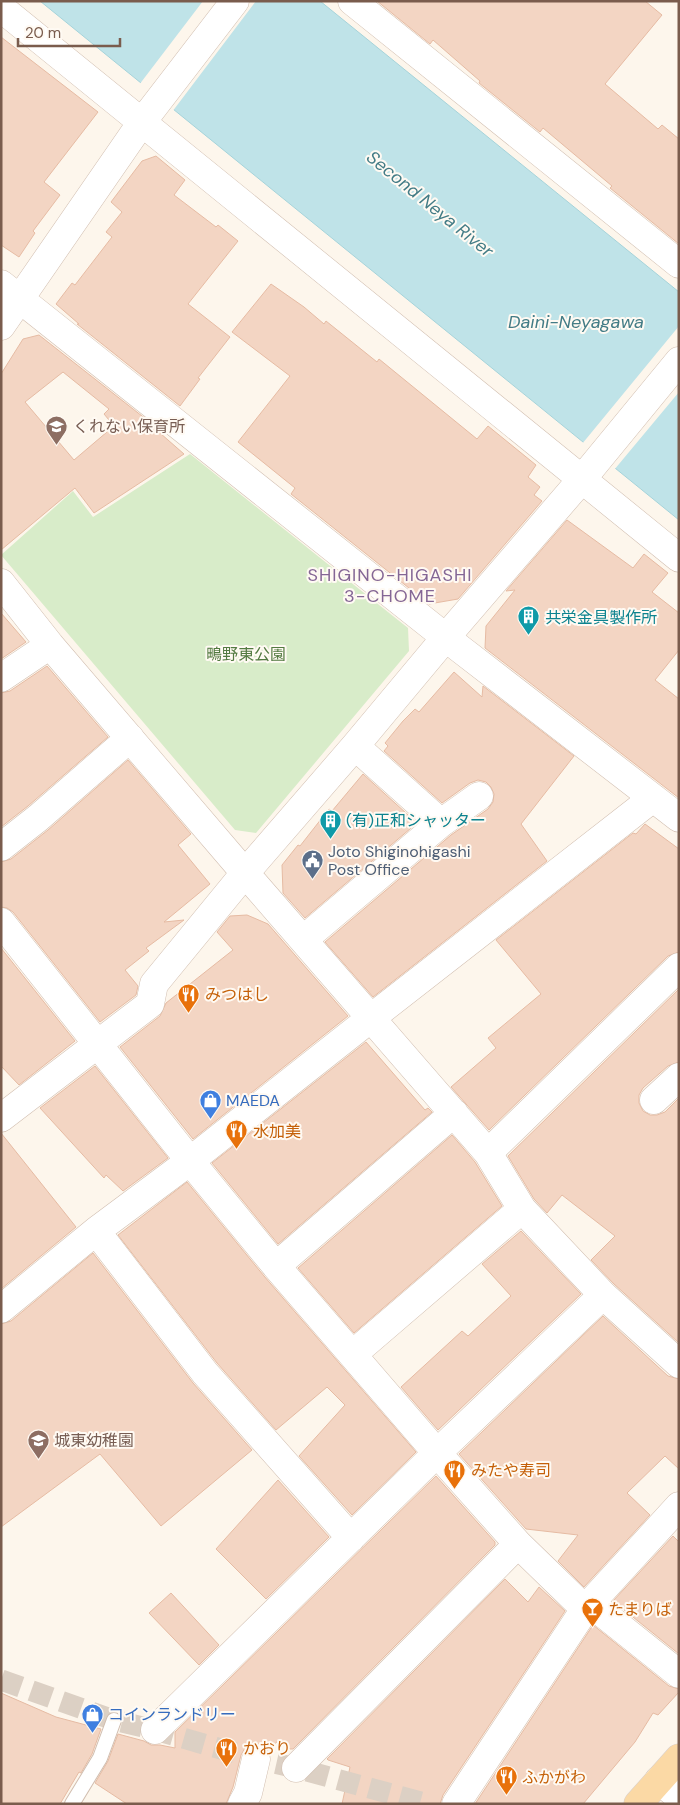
<svg xmlns="http://www.w3.org/2000/svg" width="680" height="1805" font-family="'DM Sans','Noto Sans JP',sans-serif">
  <style>
    .green { fill: #d8ecc9 }
    .water { fill: #bfe3e8; stroke: #a5d3da }
    .pier { fill: #fdf6ec }
    .building { fill: #f3d5c3; stroke: #e6bba3; fill-rule: evenodd }
    .lines { fill: none; stroke-linecap: round; stroke-linejoin: round }
    .pedestrian-tunnel { stroke: #dcd0c4; stroke-width: 21; stroke-dasharray: 21 11; stroke-linecap: butt }
    .service-casing { stroke: #d1beb0; stroke-width: 16 }
    .minor-casing { stroke: #d1beb0; stroke-width: 29 }
    .primary-casing { stroke: #dad1cd; stroke-width: 29 }
    .service { stroke: #fff; stroke-width: 14 }
    .minor { stroke: #fff; stroke-width: 28 }
    .primary { stroke: #fbd9a5; stroke-width: 28 }
    .labels { text-anchor: middle; stroke-width: 4; stroke-linejoin: round; paint-order: stroke }
    .education-label { font-size: 16px; fill: #785e54; stroke: #fffaf3; text-anchor: start }
    .culture-label { font-size: 16px; fill: #0d838f; stroke: #fffaf3; text-anchor: start }
    .park-label { font-size: 16px; fill: #537a41; stroke: #fffaf3 }
    .service-label { font-size: 16px; fill: #4e5e75; stroke: #fffaf3; text-anchor: start }
    .food-label { font-size: 16px; fill: #c56008; stroke: #fffaf3; text-anchor: start }
    .shop-label { font-size: 16px; fill: #366cbe; stroke: #fffaf3; text-anchor: start }
    .water-label { font-size: 18px; font-style: italic; fill: #437c86; stroke: #fffaf3 }
    .neighbourhood-label { font-size: 18px; letter-spacing: 1px; fill: #846695; stroke: #fffaf3 }
  </style>
  <rect width="100%" height="100%" fill="#fdf6ec"/>
  <path class="green" d="M 190,454 L 408,628 L 409,651 L 256,833 L 235,830 L 1,555 L 73,491 L 93,517 Z"/>
  <path class="water" d="M 40,1 L 320,1 L 679,292 L 679,520 Z"/>
  <path class="pier" d="M 203,1 L 256,1 L 172,112 L 139,85 Z
    M 679,326 L 679,392 L 614,470 L 582,444 Z"/>
  <path class="building" d="M 377,1 L 645,1 L 662,15 L 605,84 L 658,129 L 662,125 L 679,139 L 679,244 L 610,188 L 612,186 L 543,128 L 540,132 L 479,83 L 480,81 L 433,40 L 430,44 Z
    M 1,37 L 98,112 L 44,182 L 60,195 L 33,231 L 35,233 L 19,257 L 1,245 Z
    M 156,156 L 185,180 L 174,195 L 216,227 L 218,225 L 238,241 L 188,304 L 230,337 L 198,378 L 200,379 L 180,406 L 77,324 L 79,324 L 56,304 L 72,283 L 75,285 L 112,237 L 106,232 L 122,212 L 111,202 L 142,161 Z
    M 271,284 L 304,307 L 324,324 L 326,321 L 377,362 L 379,359 L 477,439 L 488,426 L 536,465 L 528,477 L 540,487 L 534,495 L 542,501 L 458,599 L 429,604 L 291,494 L 295,488 L 238,442 L 290,376 L 232,332 Z
    M 39,335 L 161,431 L 160,433 L 184,454 L 94,513 L 75,488 L 1,550 L 1,374 L 23,339 ZM 63,372 L 109,409 L 104,414 L 114,426 L 74,460 L 25,402 Z
    M 567,520 L 633,568 L 644,554 L 668,573 L 652,592 L 679,613 L 679,650 L 655,680 L 679,699 L 679,798 L 485,648 L 486,626 L 515,590 L 506,591 Z
    M 1,613 L 26,642 L 1,659 Z
    M 47,666 L 108,737 L 28,806 L 1,827 L 1,693 L 10,691 Z
    M 454,672 L 482,697 L 483,686 L 574,756 L 521,824 L 547,861 L 373,997 L 325,942 L 451,835 L 488,809 L 493,802 L 494,794 L 491,787 L 486,782 L 478,780 L 470,783 L 442,803 L 384,751 L 388,746 L 385,743 L 403,721 L 415,709 L 419,712 Z
    M 128,760 L 191,834 L 178,845 L 210,884 L 164,922 L 184,920 L 146,948 L 149,951 L 125,970 L 138,986 L 136,995 L 100,1022 L 13,912 L 7,908 L 1,907 L 1,862 L 11,859 L 48,830 Z
    M 363,774 L 417,823 L 305,918 L 283,893 L 282,865 L 298,845 L 300,846 L 329,809 L 332,811 Z
    M 645,824 L 679,849 L 679,952 L 668,956 L 489,1130 L 451,1087 L 496,1048 L 488,1038 L 541,994 L 496,940 L 633,833 L 636,834 Z
    M 247,915 L 268,924 L 348,1016 L 193,1139 L 120,1047 L 160,1016 L 166,1003 L 233,950 L 217,932 L 230,916 Z
    M 1,948 L 75,1041 L 19,1085 L 1,1066 Z
    M 679,989 L 679,1062 L 668,1066 L 643,1088 L 639,1095 L 639,1103 L 643,1111 L 650,1115 L 657,1115 L 665,1112 L 679,1098 L 679,1343 L 614,1284 L 591,1260 L 615,1236 L 562,1195 L 547,1213 L 534,1199 L 508,1156 Z
    M 366,1042 L 425,1110 L 428,1108 L 432,1112 L 278,1244 L 212,1163 Z
    M 95,1066 L 168,1158 L 123,1191 L 106,1175 L 104,1178 L 40,1108 Z
    M 1,1133 L 76,1227 L 1,1289 Z
    M 452,1135 L 475,1162 L 502,1206 L 354,1333 L 298,1268 Z
    M 187,1182 L 264,1276 L 416,1452 L 352,1515 L 299,1456 L 345,1405 L 327,1387 L 276,1430 L 217,1363 L 118,1235 Z
    M 521,1231 L 581,1294 L 438,1430 L 401,1387 L 462,1331 L 468,1336 L 511,1296 L 482,1264 Z
    M 93,1253 L 193,1383 L 252,1450 L 161,1526 L 100,1454 L 1,1527 L 1,1324 L 11,1321 Z
    M 603,1316 L 668,1376 L 679,1379 L 679,1469 L 665,1456 L 627,1493 L 650,1515 L 584,1587 L 558,1561 L 578,1535 L 526,1529 L 459,1454 Z
    M 436,1476 L 495,1542 L 495,1545 L 293,1749 L 290,1749 L 279,1740 L 268,1750 L 259,1744 L 251,1744 L 245,1748 L 241,1755 L 233,1787 L 226,1804 L 127,1804 L 95,1783 L 108,1761 L 118,1734 L 144,1741 L 151,1745 L 160,1745 L 175,1748 L 175,1732 Z
    M 278,1480 L 329,1537 L 266,1599 L 216,1549 Z
    M 673,1536 L 679,1542 L 679,1654 L 613,1601 Z
    M 505,1579 L 528,1602 L 539,1587 L 565,1611 L 443,1795 L 440,1804 L 342,1804 L 350,1767 L 328,1760 L 327,1759 Z
    M 171,1593 L 219,1645 L 199,1665 L 149,1613 Z
    M 593,1625 L 669,1686 L 679,1689 L 679,1692 L 658,1715 L 653,1713 L 635,1742 L 583,1804 L 475,1804 Z
    M 1,1693 L 56,1717 L 101,1729 L 92,1754 L 81,1773 L 79,1772 L 60,1804 L 1,1804 Z"/>
  <g class="lines">
    <path class="pedestrian-tunnel" d="M 1,1680 L 114,1720 L 155,1730 L 256,1759 L 296,1768 L 428,1804"/>
    <defs>
      <path id="service" d="M 72,1804 L 100,1758 L 114,1720"/>
      <path id="minor" d="M 352,1 L 679,264
        M 1,8 L 679,558
        M 1,284 L 459,648 L 679,818
        M 1,326 L 142,122 L 235,1
        M 1,583 L 50,645 L 245,873 L 488,1153 L 522,1209 L 603,1295 L 679,1364
        M 1,678 L 50,645
        M 441,823 L 479,796
        M 1,847 L 38,818 L 130,738
        M 1,922 L 190,1161 L 276,1266 L 437,1453 L 518,1544 L 585,1609
        M 304,939 L 441,823 L 355,746
        M 654,1100 L 679,1077
        M 1,1118 L 150,1004 L 154,984 L 245,873 L 355,746 L 446,637 L 582,479 L 679,361
        M 488,1153 L 679,967
        M 96,1231 L 205,1373 L 351,1538
        M 276,1266 L 454,1113
        M 1,1309 L 96,1231 L 190,1161 L 371,1018 L 653,798
        M 353,1354 L 522,1209
        M 590,1603 L 679,1674
        M 155,1730 L 437,1453 L 603,1295
        M 296,1768 L 518,1544
        M 659,1780 L 679,1797
        M 242,1804 L 248,1793 L 256,1759
        M 456,1804 L 585,1609 L 679,1506"/>
      <path id="primary" d="M 638,1804 L 679,1758"/>
    </defs>
    <use href="#service" class="service-casing"/>
    <use href="#minor" class="minor-casing"/>
    <use href="#primary" class="primary-casing"/>
    <use href="#service" class="service"/>
    <use href="#minor" class="minor"/>
    <use href="#primary" class="primary"/>
  </g>
  <defs>
    <symbol id="school-pin" viewBox="-11 -11 22 30"><path d="M0 17L-7.5 6A9.5 9.5 0 1 1 7.5 6Z" fill="#8d6e63" stroke="#fffaf3"/><path d="M0-5L7-2L0 1L-7-2ZM-4 1L0 2.5L4 1V4Q0 6-4 4Z" fill="#fff"/></symbol>
    <symbol id="building-pin" viewBox="-11 -11 22 30"><path d="M0 17L-7.5 6A9.5 9.5 0 1 1 7.5 6Z" fill="#0f9aa8" stroke="#fffaf3"/><path d="M-4-6H4V6H1V3H-1V6H-4ZM-2.5-4.3h1.7v1.8h-1.7ZM.8-4.3h1.7v1.8H.8ZM-2.5-1h1.7V.8h-1.7ZM.8-1h1.7V.8H.8Z" fill="#fff"/></symbol>
    <symbol id="civic-pin" viewBox="-11 -11 22 30"><path d="M0 17L-7.5 6A9.5 9.5 0 1 1 7.5 6Z" fill="#5c6f8a" stroke="#fffaf3"/><path d="M-.6-6.5H3V-4.5H.6V-3L4-1V1h2V6H-6V1h2V-1L-.6-3ZM-1.2 2.5V6h2.4V2.5Z" fill="#fff"/></symbol>
    <symbol id="restaurant-pin" viewBox="-11 -11 22 30"><path d="M0 17L-7.5 6A9.5 9.5 0 1 1 7.5 6Z" fill="#e8710a" stroke="#fffaf3"/><path d="M-5-6h1v4h1v-4h1v4h1v-4h1v5L-1.5 .5V6h-2V.5L-5-1ZM5-6V6H3V1.5H1.5Q1.5-4 5-6Z" fill="#fff"/></symbol>
    <symbol id="shop-pin" viewBox="-11 -11 22 30"><path d="M0 17L-7.5 6A9.5 9.5 0 1 1 7.5 6Z" fill="#3f7fe0" stroke="#fffaf3"/><path d="M-5-2.5h2.3a2.7 3.5 0 0 1 5.4 0H5L5.5 6h-11ZM-1.5-2.5h3a1.5 2.3 0 0 0-3 0Z" fill="#fff"/></symbol>
    <symbol id="bar-pin" viewBox="-11 -11 22 30"><path d="M0 17L-7.5 6A9.5 9.5 0 1 1 7.5 6Z" fill="#e8710a" stroke="#fffaf3"/><path d="M-6-5H6L.8 .8V4.5H3.5V6h-7V4.5H-.8V.8Z" fill="#fff"/></symbol>
  </defs>
  <g fill-rule="evenodd">
    <use href="#school-pin" x="44" y="414" width="25" height="34"/>
    <use href="#building-pin" x="516" y="604" width="25" height="34"/>
    <use href="#building-pin" x="318" y="808" width="25" height="34"/>
    <use href="#civic-pin" x="300" y="848" width="25" height="34"/>
    <use href="#restaurant-pin" x="176" y="982" width="25" height="34"/>
    <use href="#shop-pin" x="198" y="1088" width="25" height="34"/>
    <use href="#restaurant-pin" x="224" y="1118" width="25" height="34"/>
    <use href="#school-pin" x="26" y="1428" width="25" height="34"/>
    <use href="#restaurant-pin" x="442" y="1458" width="25" height="34"/>
    <use href="#bar-pin" x="580" y="1596" width="25" height="34"/>
    <use href="#shop-pin" x="80" y="1702" width="25" height="34"/>
    <use href="#restaurant-pin" x="214" y="1736" width="25" height="34"/>
    <use href="#restaurant-pin" x="494" y="1764" width="25" height="34"/>
  </g>
  <g class="labels">
    <g class="education-label">
      <text x="73" y="432">くれない保育所</text>
      <text x="54" y="1446">城東幼稚園</text>
    </g>
    <g class="culture-label">
      <text x="545" y="623">共栄金具製作所</text>
      <text x="346" y="826">(有)正和シャッター</text>
    </g>
    <g class="park-label">
      <text x="246" y="660">鴫野東公園</text>
    </g>
    <g class="service-label">
      <text x="328" y="857">Joto Shiginohigashi<tspan x="328" dy="18">Post Office</tspan></text>
    </g>
    <g class="food-label">
      <text x="205" y="1000">みつはし</text>
      <text x="253" y="1137">水加美</text>
      <text x="471" y="1476">みたや寿司</text>
      <text x="608" y="1615">たまりば</text>
      <text x="243" y="1754">かおり</text>
      <text x="522" y="1783">ふかがわ</text>
    </g>
    <g class="shop-label">
      <text x="226" y="1106">MAEDA</text>
      <text x="108" y="1720">コインランドリー</text>
    </g>
    <g class="water-label">
      <text transform="translate(430 204) rotate(39)" y="6">Second Neya River</text>
      <text x="576" y="328">Daini-Neyagawa</text>
    </g>
    <g class="neighbourhood-label">
      <text x="390" y="581">SHIGINO-HIGASHI<tspan x="390" dy="21">3-CHOME</tspan></text>
    </g>
  </g>
  <rect width="680" height="1805" fill="none" stroke="#7a5c4d" stroke-width="5"/>
  <path d="M18 38v8h102v-8" fill="none" stroke="#7a5c4d" stroke-width="2.5"/>
  <text x="25" y="38" font-size="15" fill="#7a5c4d" stroke="#fffaf3" stroke-width="4" paint-order="stroke">20 m</text>
</svg>
